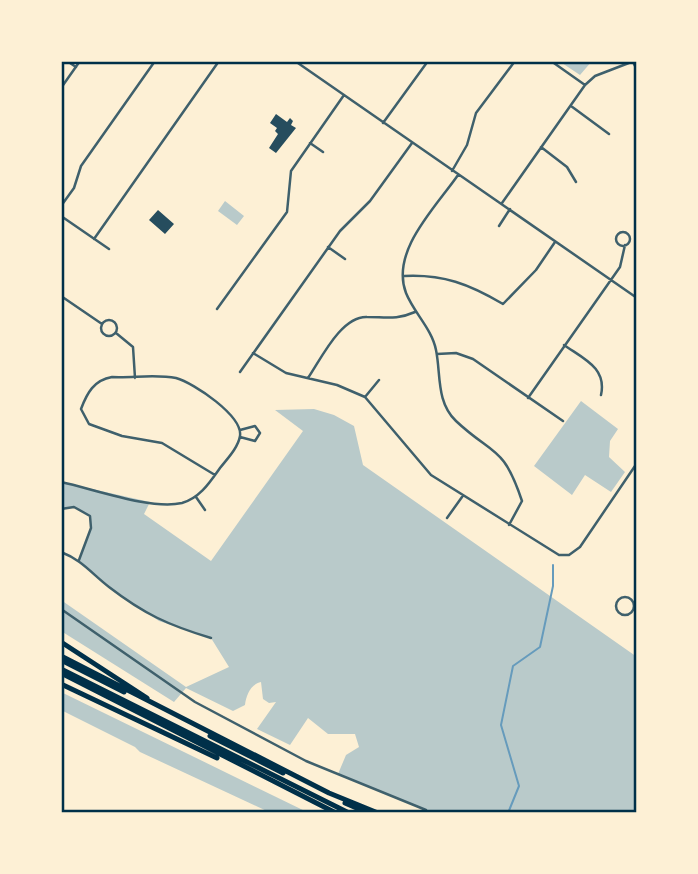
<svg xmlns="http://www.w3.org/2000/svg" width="698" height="874" font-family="Mulish,sans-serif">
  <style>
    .green { fill: #b9caca }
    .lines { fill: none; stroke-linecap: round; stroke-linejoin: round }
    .stream { stroke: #669bbc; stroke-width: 2 }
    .building { fill: #264d5e }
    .minor { stroke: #3f606c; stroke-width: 2.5 }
    .motorway { stroke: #003049; stroke-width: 5 }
    .neatline { fill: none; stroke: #003049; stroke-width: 2.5 }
  </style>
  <rect width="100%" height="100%" fill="#fdf0d5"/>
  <path class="green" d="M 559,61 L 592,61 L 580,75 Z
    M 225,201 L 244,216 L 237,225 L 218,211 Z
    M 581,401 L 618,429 L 610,441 L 609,457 L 625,472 L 611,492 L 585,475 L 572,495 L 534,466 Z
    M 314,409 L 334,415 L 354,426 L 363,465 L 637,657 L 637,813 L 432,813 L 338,774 L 346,755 L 359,747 L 355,734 L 328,734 L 308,718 L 290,745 L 257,729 L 276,702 L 269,703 L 263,699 L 261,682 C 251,684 246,695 245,705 L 233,711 L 186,688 L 174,702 L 61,631 L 61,600 L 186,687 L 229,667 L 211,638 L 159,621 L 106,585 L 79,560 L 91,528 L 90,516 L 74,507 L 61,509 L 61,482 L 150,502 L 144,514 L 211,561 L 303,431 L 275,410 Z
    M 61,692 L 309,813 L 271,813 L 140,752 L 135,747 L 61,710 Z"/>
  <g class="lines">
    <path class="stream" d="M 508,813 L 519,786 L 501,725 L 513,666 L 540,647 L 553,586 L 553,565"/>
  </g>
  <path class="building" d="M 276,114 L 287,122 L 290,118 L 293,121 L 291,125 L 296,128 L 276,153 L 269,148 L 278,134 L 275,131 L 277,128 L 270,123 Z
    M 158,210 L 174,224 L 165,234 L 149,220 Z"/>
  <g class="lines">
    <path class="minor" d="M 67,61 L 76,67
      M 295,61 L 637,298
      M 551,61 L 585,85
      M 633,62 L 637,70
      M 61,88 L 80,61
      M 571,106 L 609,134
      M 383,123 L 428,61
      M 310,143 L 323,152
      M 541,147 L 567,167 L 576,182
      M 452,171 L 467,145 L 476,113 L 515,61
      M 458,175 C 436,207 390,251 406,293 C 414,313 432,329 436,350 C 441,374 436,402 456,421 C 493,456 503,444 522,501 L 509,525
      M 502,203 L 585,85 L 595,76 L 634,61
      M 61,206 L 74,188 L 81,166 L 155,61
      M 61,216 L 109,249
      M 499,226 L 510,209
      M616 239a7 7 0 1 1 14 0a7 7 0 1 1-14 0Z
      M 94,239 L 219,61
      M 328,247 L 345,259
      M 404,276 C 443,274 469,284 503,304 L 536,270 L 555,242
      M 61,296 L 102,324
      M 217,309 L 287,212 L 291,171 L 344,95
      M101 328a8 8 0 1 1 16 0a8 8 0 1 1-16 0Z
      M 116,333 L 133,347 L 135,378
      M 564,345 C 584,359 607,368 601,395
      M 253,353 L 286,373 L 337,385 L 365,397 L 431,475 L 559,555 L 569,555 L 580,547 L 637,463
      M 437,354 L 456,353 L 473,359 L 563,421
      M 240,372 L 340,231 L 370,201 L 412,143
      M 308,378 C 321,359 341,316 367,317 C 386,317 397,320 415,312
      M 365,397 L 379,380
      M 528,398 L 620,267 L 625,245
      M 240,430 L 255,426 L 260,433 L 255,441 L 240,437
      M 61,482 C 94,489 150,510 182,503 C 200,498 210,482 220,468 C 227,459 238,448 240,436 C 243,416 194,383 176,378 C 156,374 133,378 112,377 C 94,380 87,393 81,409 L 89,424 L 122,436 L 162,443 L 215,475
      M 196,497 L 205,510
      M 61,509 L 74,507 L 90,516 L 91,528 L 79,560
      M 447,518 L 462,497
      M 61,552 C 82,560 92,574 109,587 C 144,614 168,625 211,638
      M616 606a9 9 0 1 1 18 0a9 9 0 1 1-18 0Z
      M 61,609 L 195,702 L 306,761 L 426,810"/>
    <path class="motorway" d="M 61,642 L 147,698
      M 61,656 L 329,793 L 378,813
      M 61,660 L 124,692
      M 61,669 L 349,813
      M 61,673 L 336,813
      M 61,684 L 217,758
      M 210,736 L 283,773
      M 345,803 L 368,813"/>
  </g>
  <rect width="698" height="874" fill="none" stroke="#fdf0d5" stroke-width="126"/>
  <rect x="63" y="63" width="572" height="748" class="neatline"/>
</svg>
